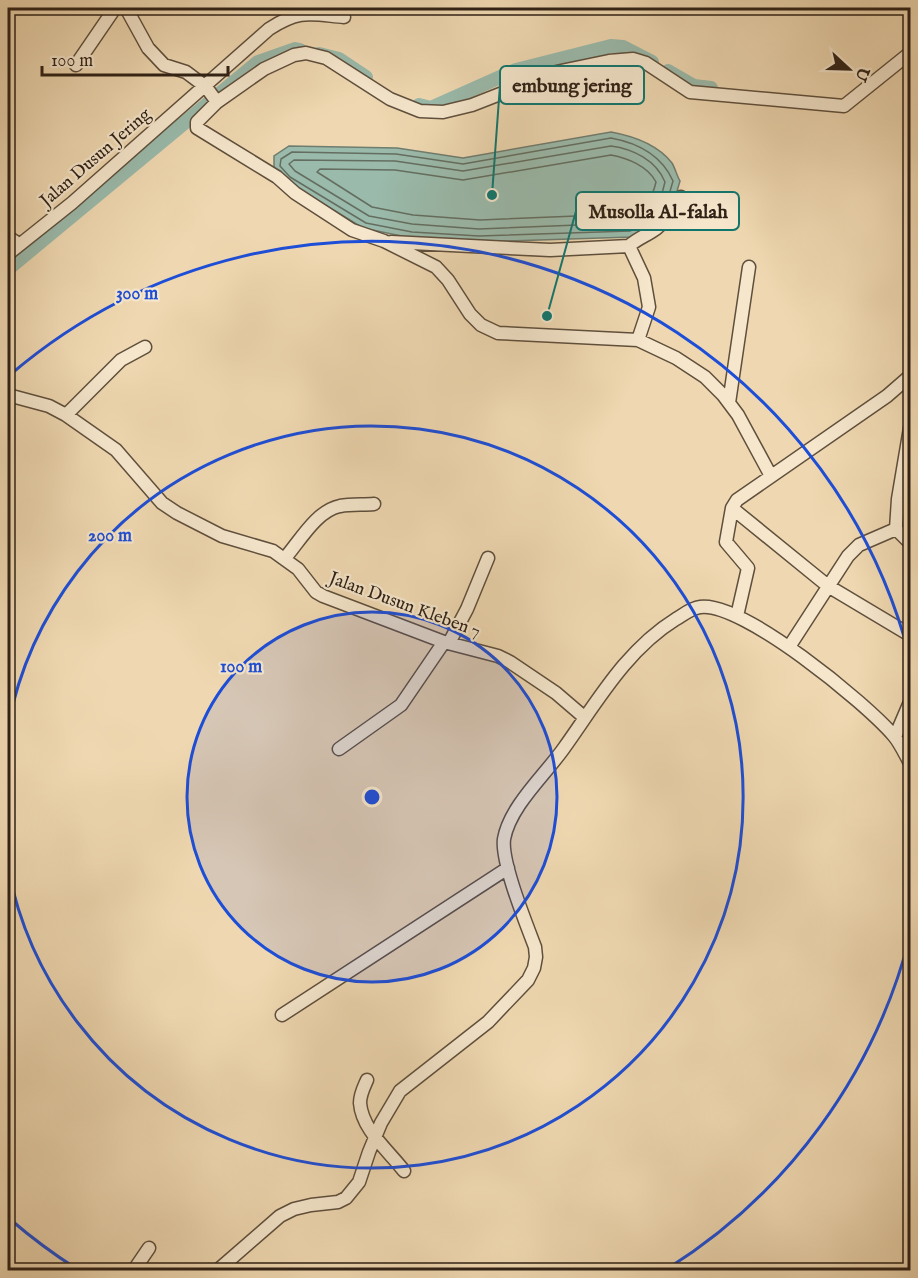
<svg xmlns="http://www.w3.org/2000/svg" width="918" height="1278" font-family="'IM FELL English',serif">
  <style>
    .water { fill: #9abaab; stroke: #6f7d6f; stroke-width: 1.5 }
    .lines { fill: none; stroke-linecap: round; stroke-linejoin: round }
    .shore { stroke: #646e60; stroke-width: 1.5 }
    .canal { stroke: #9abaab; stroke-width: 14 }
    .street-casing { stroke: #5f4f3d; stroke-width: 15 }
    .street { stroke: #f5e6cc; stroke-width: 12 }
    .ring { fill: none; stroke: #1d4ed8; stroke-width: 3 }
    .labels { text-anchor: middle; stroke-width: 4.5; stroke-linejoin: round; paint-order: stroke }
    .street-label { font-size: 18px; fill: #2f2116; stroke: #f5e6cc }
    .centre { fill: #1d4ed8; stroke: #f5e6cc; stroke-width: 3 }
    .ring-label { font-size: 18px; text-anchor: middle; font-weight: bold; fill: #1d4ed8; stroke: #f5e6cc; stroke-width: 4.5; stroke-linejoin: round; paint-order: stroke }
    .leader { fill: none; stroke: #0f766e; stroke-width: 2 }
    .callout-dot { fill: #0f766e; stroke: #f5e6cc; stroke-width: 2 }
    .callout { fill: #f5e6cc; stroke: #0f766e; stroke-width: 2 }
    .callout-label { font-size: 20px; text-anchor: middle; font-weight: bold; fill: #2f2116 }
  </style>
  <rect width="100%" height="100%" fill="#efd8b1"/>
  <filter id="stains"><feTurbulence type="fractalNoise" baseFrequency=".00333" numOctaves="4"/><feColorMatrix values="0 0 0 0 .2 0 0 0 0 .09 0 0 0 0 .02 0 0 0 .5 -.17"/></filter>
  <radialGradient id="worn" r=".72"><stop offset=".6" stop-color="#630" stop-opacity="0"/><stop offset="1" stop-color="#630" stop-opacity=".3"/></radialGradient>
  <path class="water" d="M 611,132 C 633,136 658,145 672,163 C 675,168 677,176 680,181 L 672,208 L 660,222 L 632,237 L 479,242 L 411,238 L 363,228 L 286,181 L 274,170 L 274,156 L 289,146 L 397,148 L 463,158 Z"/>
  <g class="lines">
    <path class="shore" d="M 611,138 C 638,143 662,156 673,181 L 666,205 L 656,217 L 630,231 L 479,236 L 412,232 L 366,223 L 290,177 L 280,166 L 281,159 L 292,152 L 396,154 L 463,164 Z
      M 611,146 C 633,149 656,160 665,182 L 660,201 L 651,211 L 628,223 L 479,229 L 412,224 L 369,216 L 295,171 L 289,164 L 294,160 L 395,161 L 463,171 Z
      M 611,155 C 627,158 648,166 656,182 C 652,201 643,207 626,214 L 480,220 L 413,215 L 372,207 L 317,172 L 320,169 L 395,170 L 463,180 Z"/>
    <path class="canal" d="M 319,54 L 339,59 L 366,77
      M 668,71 L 694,86 L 711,88
      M 419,105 L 431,108 L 516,70 L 611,46 L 623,47 L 652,62
      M 8,269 L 258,62 L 295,49 L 300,50"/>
    <defs>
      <path id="street" d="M 126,8 L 148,48 L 164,65 L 186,72 L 206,87 L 217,102
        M 76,65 L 115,8
        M 8,237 L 19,244
        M 391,242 L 550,250 L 629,246
        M 8,254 L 72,203 L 269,29 C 300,9 310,14 344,17
        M 638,340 L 649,307 L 644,278 L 629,246 C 638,238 648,235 657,228 C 668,220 675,208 681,197
        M 8,395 L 49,406 L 66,415 L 116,450 L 162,503 L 177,513 L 222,536 L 273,551 L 298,569 L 316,592 L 323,596 L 444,642 L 498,656 L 510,662 L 556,693 L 584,717
        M 729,403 L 749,267
        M 66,415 L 121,360 L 145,347
        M 910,428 L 898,499 L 896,529 L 910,543
        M 771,476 L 738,415 L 723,395 L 705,377 L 676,358 L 638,340 L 498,333 L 481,325 L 470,314 L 448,280 L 436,267 L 384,241 L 352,230 L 295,193 L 277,177 L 197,128 L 197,122 L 217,102 L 264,69 L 294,55 L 306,53 L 326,58 L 390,99 L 420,111 L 443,112 L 472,105 L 556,72 L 609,61 L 633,59 L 646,63 L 690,92 L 844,106 L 910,53
        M 732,508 L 828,586 L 910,635
        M 285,558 C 300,541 316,511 340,506 C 351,504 363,505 374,504
        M 737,616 L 748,568 L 726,542 L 732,508 L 737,500 L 887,396 L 910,376
        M 449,643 L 467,609 L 488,558
        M 789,647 L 848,556 L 859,545 L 896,529
        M 895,737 L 910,702
        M 339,749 L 401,705 L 444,642
        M 282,1015 L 508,868
        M 367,1080 C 364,1087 360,1094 360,1103 C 362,1130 389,1151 404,1171
        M 134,1270 L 149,1248
        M 218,1270 L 280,1216 L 294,1209 L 311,1205 L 338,1202 L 346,1198 L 359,1182 L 369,1152 L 381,1123 L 400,1091 L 488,1022 L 528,980 L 534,968 L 536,957 L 535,947 C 526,923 501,862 504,839 C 510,806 545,775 564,748 C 597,702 626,650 676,619 C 683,615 691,608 700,607 C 742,601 866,703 894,736 C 900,743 905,754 910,763"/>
    </defs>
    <use href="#street" class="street-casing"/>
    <use href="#street" class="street"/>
  </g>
  <circle cx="372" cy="797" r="185" fill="#1d4ed8" fill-opacity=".12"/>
  <g class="ring">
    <circle cx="372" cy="797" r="185"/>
    <path d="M8 726A371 371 0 1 1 8 868"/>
    <path d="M910 936A556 556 0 0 1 667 1269M77 1269A556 556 0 0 1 11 1220M11 374A556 556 0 0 1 910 658"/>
  </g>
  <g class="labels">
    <g class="street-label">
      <text transform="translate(95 157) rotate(-41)" y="6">Jalan Dusun Jering</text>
      <text transform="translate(405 604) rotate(20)" y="6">Jalan Dusun Kleben 7</text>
    </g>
  </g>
  <circle cx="372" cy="797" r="9" class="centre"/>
  <g class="ring-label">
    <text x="137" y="299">300 m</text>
    <text x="110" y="541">200 m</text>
    <text x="241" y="672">100 m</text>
  </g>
  <path class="leader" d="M492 195L500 85M547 316L576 211"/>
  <g class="callout-dot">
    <circle cx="492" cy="195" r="6"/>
    <circle cx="547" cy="316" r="6"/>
  </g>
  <g class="callout">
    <rect x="500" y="66" width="144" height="38" rx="6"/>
    <rect x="576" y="192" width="163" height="38" rx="6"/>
  </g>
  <g class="callout-label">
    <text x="572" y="92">embung jering</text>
    <text x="658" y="218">Musolla Al-falah</text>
  </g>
  <rect width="918" height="1278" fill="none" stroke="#efd8b1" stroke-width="30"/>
  <rect x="9" y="9" width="900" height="1260" fill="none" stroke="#2f2116" stroke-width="3"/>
  <rect x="15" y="15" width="888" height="1248" fill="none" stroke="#2f2116" stroke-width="1.5"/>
  <g transform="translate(849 69) rotate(112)" stroke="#f5e6cc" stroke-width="4.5" paint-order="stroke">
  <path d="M0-4.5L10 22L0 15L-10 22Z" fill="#2f2116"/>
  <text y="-9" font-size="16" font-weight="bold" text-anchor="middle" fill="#2f2116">U</text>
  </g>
  <path d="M42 66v9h186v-9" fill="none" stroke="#2f2116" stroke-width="3"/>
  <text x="51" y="66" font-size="18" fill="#2f2116" stroke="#f5e6cc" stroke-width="4.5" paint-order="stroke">100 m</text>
  <rect width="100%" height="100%" filter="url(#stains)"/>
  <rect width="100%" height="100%" fill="url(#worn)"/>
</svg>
